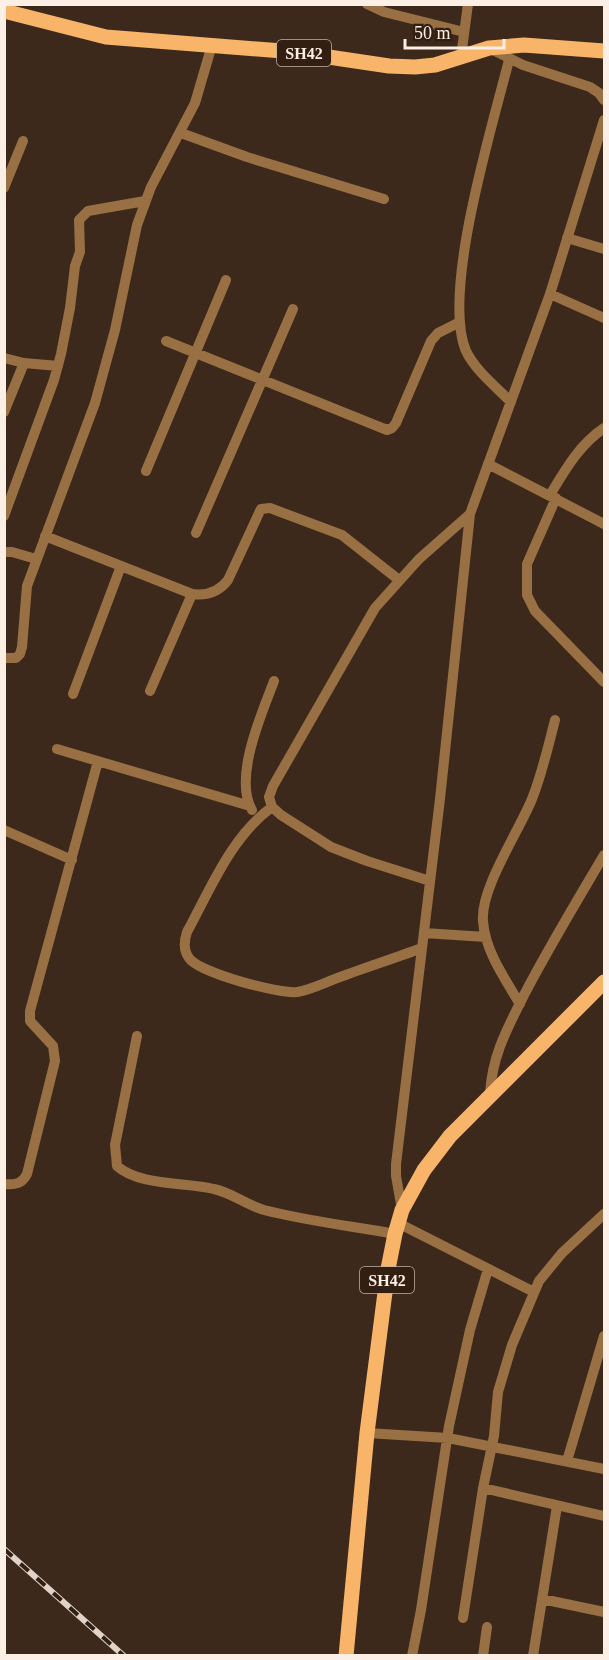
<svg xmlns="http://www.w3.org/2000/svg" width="609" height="1660" font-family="Georgia,serif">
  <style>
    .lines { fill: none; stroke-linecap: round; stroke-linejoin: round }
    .minor { stroke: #997043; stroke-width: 10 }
    .primary { stroke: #f8b569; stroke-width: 15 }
    .rail-casing { stroke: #e1d3c9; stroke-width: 6 }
    .rail { stroke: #331f11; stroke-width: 4; stroke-dasharray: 11; stroke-linecap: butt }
    .labels { text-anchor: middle; stroke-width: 6; stroke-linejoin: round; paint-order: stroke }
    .shield { fill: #331f11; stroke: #c0b1a5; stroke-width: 1.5 }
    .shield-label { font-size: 16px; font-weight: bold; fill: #fcefe5 }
  </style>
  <rect width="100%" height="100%" fill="#3d291b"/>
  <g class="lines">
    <path class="minor" d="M 367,4 L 384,12 L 464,32
      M 489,48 L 523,65 L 590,87 L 599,93 L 604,100
      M 461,57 L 468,4
      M 509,60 C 493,124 441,292 466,351 C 475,370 496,387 511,402
      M 181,133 L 247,157 L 384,199
      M 4,188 L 23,141
      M 567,238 L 604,249
      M 550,294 L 604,318
      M 166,341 L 387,430 L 392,428 L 396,423 L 431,341 L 438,333 L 460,322
      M 4,358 L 24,363 L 58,366
      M 4,412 L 24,363
      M 488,464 L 604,524
      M 146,471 L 226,280
      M 550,495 C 565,470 579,445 604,428
      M 556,498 L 527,564 L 527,595 L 535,611 L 604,682
      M 4,516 L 54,380 L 61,354 L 70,308 L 75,266 L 80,252 L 79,220 L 88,211 L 145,201
      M 196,533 L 293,309
      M 45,536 L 192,594 C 207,596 219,592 228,580 L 259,513 L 261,509 L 270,508 L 342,535 L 399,580
      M 4,552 L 12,552 L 36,559
      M 4,658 L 16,658 L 20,654 L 22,647 L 27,586 L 95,403 L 115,330 L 137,225 L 151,187 L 195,103 L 212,45
      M 150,691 L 192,594
      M 73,694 L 121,566
      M 57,749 L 250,806
      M 272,807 C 231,837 211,888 187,932 C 184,941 183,950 189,958 C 199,973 279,994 297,992 C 311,990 326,982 340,977 C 367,967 395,958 422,948
      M 252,810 C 233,778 262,713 274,681
      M 4,830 L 72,860
      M 430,881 L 367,861 L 331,847 L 281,815 L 272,807 L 269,797 L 273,786 L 375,608 L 419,559 L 470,514
      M 424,933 L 486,937
      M 520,1004 C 505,979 485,951 483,921 C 480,889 519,831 532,799 C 542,774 548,747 555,720
      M 137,1036 L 115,1145 L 117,1166 C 139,1186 186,1182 214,1189 C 232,1193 247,1205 264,1210 C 307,1221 351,1226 395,1234
      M 490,1094 C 492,1056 507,1029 524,995 C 549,947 577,901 604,855
      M 4,1184 C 15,1185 22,1184 27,1174 L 55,1061 L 53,1046 L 30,1021 L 30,1011 L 98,761
      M 402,1210 L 396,1176 L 396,1164 L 440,799 L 470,514 L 550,294 L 604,120
      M 398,1223 L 534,1292
      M 367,1433 L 448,1438 L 604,1469
      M 567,1461 L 604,1336
      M 483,1488 L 604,1516
      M 542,1599 L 604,1612
      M 463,1618 L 483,1488 L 494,1436 L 498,1392 L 512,1345 L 539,1281 L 562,1253 L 604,1214
      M 412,1656 L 421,1610 L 449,1426 L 470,1330 L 488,1269
      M 483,1656 L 487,1627
      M 533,1656 L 557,1506"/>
    <path class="primary" d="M 4,11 L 106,37 L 295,52 L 389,66 L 415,67 L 435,65 L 489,48 L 524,45 L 604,51
      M 346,1656 L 367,1433 L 388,1269 L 395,1234 L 402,1210 L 424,1170 L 450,1136 L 604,982"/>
    <defs>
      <path id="rail" d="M 4,1549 L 124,1656"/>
    </defs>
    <use href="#rail" class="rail-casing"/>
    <use href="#rail" class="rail"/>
  </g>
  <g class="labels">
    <g class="shield">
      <rect x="277" y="40" width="54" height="26" rx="4.5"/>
      <rect x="360" y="1267" width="54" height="26" rx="4.5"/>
    </g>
    <g class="shield-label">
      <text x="304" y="59">SH42</text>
      <text x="387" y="1286">SH42</text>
    </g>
  </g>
  <rect width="609" height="1660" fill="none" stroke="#fcefe5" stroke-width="12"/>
  <path d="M405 39v9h99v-9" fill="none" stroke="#fcefe5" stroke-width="3"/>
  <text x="414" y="39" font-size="18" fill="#fcefe5" stroke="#331f11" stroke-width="4.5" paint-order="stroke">50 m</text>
</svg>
